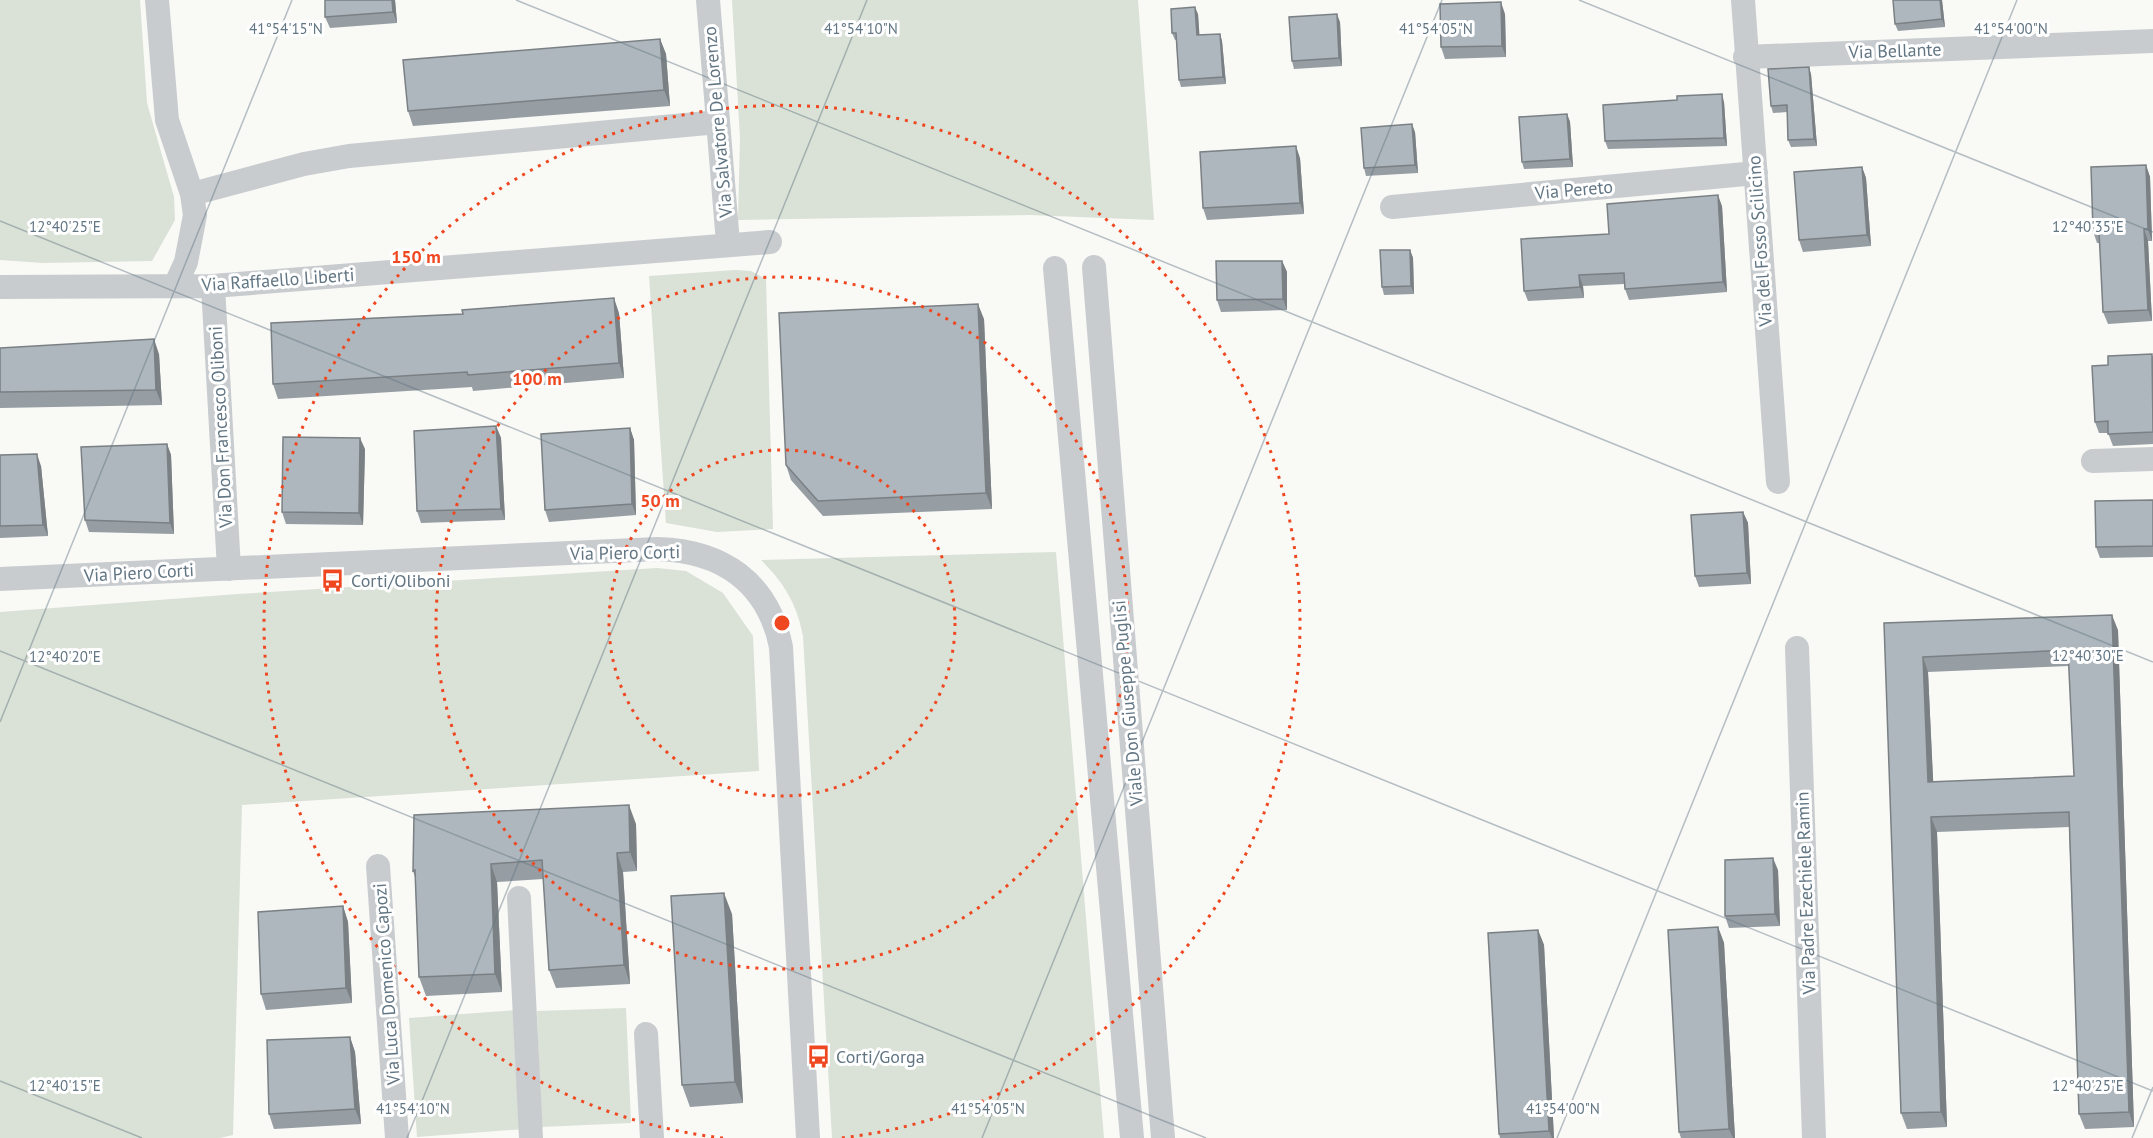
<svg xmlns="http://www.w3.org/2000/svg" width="2153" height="1138" font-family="'PT Sans',sans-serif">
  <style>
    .green { fill: #dae1d6 }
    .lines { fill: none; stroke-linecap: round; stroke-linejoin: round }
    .minor { stroke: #c8cccf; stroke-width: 24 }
    .wall { fill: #969da3; fill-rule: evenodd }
    .shaded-wall { fill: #7a8084 }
    .building { fill: #aeb7bd; stroke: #7a8084; stroke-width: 1.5; fill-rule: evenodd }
    .ticks { fill: none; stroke: #617583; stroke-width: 1.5; stroke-opacity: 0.45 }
    .ring { fill: none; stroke: #ef471f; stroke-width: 3; stroke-dasharray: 3 6 }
    .labels { text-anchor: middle; stroke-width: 6; stroke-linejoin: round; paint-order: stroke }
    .street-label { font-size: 18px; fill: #617583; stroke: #fff }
    .poi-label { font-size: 18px; fill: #617583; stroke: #fff; text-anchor: start }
    .ticks-label { font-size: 15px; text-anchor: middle; fill: #617583; stroke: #fff; stroke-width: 6; stroke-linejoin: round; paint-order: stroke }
    .centre { fill: #ef471f; stroke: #fff; stroke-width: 3 }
    .ring-label { font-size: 18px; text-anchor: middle; font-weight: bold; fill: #ef471f; stroke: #fff; stroke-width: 6; stroke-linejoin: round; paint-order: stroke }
  </style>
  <rect width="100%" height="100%" fill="#f9f9f6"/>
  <path class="green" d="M 0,0 L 140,0 L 147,103 L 174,197 L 175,220 L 152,261 L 43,263 L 0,260 Z
    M 732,0 L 1138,0 L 1154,220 L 1030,215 L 738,220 L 740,138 Z
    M 735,270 L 751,271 L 766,279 L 773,529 L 717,532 L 666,523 L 649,276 Z
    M 1056,552 L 1104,1138 L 832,1138 L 803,636 C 797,604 784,583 761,560 Z
    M 657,568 L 686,571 L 723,593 L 753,636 L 759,771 L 242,805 L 233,1135 L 220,1138 L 0,1138 L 0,612 L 238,594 Z
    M 626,1008 L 631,1123 L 541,1127 L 537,1011 Z
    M 517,1010 L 525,1129 L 417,1137 L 409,1018 Z"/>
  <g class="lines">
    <path class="minor" d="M 157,0 L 167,120 L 192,194 L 195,215 L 186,262 L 175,286
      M 708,0 L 728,243
      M 1743,0 L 1778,482
      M 1745,57 L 2153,41
      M 192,194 L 304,164 L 349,156 L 718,122
      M 1392,207 L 1756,173
      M 1094,267 L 1163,1138
      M 1055,268 L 1132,1138
      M 213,286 L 229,569
      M 0,287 L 213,286 L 770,242
      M 2093,461 L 2153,459
      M 0,579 L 658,549 C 722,551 768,582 781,647 L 808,1138
      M 1797,648 L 1814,1138
      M 378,866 L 397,1138
      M 519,898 L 531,1138
      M 646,1034 L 652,1138"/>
  </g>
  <path class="wall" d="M 325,0 L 395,0 L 397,23 L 330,28 L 325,17 Z
    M 1942,0 L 1945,27 L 1898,31 L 1895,24 Z
    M 1198,14 L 1199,35 L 1220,34 L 1222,41 L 1226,84 L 1181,87 L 1179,80 L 1176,40 L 1175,40 L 1172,33 Z
    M 1505,14 L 1506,57 L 1445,59 L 1441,47 Z
    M 1340,22 L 1342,66 L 1294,69 L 1292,61 Z
    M 660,39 L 666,54 L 670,106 L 413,126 L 408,111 Z
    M 1811,74 L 1817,146 L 1791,147 L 1788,140 L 1787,112 L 1773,113 L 1771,106 Z
    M 1724,102 L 1727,146 L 1608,149 L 1605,141 Z
    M 1567,114 L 1570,122 L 1573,167 L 1524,169 L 1522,162 Z
    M 1415,132 L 1418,173 L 1366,176 L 1364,168 Z
    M 1300,158 L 1304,214 L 1207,220 L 1203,208 Z
    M 2146,165 L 2150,177 L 2152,241 L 2148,241 L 2152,321 L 2108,324 L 2103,312 L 2100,243 L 2097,243 L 2093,231 Z
    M 1862,167 L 1866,178 L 1871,246 L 1803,252 L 1799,240 Z
    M 1722,206 L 1727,292 L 1629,300 L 1625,289 L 1624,284 L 1583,286 L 1584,298 L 1528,301 L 1524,291 L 1609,234 Z
    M 1410,250 L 1413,258 L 1414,294 L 1384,295 L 1382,287 Z
    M 1282,261 L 1287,272 L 1287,310 L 1221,312 L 1217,300 Z
    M 619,313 L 624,378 L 473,391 L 472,387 L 278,399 L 273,384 Z
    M 984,319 L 992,509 L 823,516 L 791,480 L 786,465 Z
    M 0,348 L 159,354 L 162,405 L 0,408 Z
    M 2153,356 L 2153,444 L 2113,446 L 2108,433 L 2099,433 L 2095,422 L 2108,365 Z
    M 496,426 L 501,438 L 505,520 L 421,523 L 417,511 Z
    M 630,428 L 634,440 L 636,515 L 549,522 L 545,510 Z
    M 167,444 L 171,455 L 174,534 L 89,532 L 85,520 Z
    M 365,449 L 363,525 L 286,524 L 282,512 Z
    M 0,455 L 41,466 L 48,536 L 0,538 Z
    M 2153,500 L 2153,557 L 2100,558 L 2096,547 Z
    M 1743,512 L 1748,523 L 1751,584 L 1699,587 L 1695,576 Z
    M 1884,623 L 2118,630 L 2134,1127 L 2085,1129 L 2079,1114 L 2069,827 L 1937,832 L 1947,1127 L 1907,1129 L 1901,1113 ZM 2069,666 L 2074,776 L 1933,782 L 1928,672 Z
    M 636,824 L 637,871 L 623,872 L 630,984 L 556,988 L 549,970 L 543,879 L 497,882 L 502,992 L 426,996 L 419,977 L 415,877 L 413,871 Z
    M 1778,870 L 1780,926 L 1729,928 L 1725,916 Z
    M 343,906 L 348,922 L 352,1003 L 266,1010 L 261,994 Z
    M 732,914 L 743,1103 L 690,1107 L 682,1085 Z
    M 1718,927 L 1724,943 L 1735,1138 L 1681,1138 L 1679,1132 Z
    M 1538,930 L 1544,945 L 1554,1138 L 1500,1138 L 1499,1134 Z
    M 350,1037 L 355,1052 L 361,1124 L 274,1129 L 269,1114 Z"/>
  <path class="shaded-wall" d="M 392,0 L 395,0 L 397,23 L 393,12 Z
    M 1940,0 L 1942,0 L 1945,27 L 1942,19 Z
    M 1501,2 L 1505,14 L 1506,57 L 1502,46 Z
    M 1195,7 L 1198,14 L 1200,42 L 1197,35 Z
    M 1337,14 L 1340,22 L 1342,66 L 1339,58 Z
    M 1220,34 L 1222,41 L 1226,84 L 1223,77 Z
    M 660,39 L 666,54 L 670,106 L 664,90 Z
    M 1809,67 L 1811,74 L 1817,146 L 1814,139 Z
    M 1722,94 L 1724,102 L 1727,146 L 1724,138 Z
    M 1567,114 L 1570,122 L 1573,167 L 1570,159 Z
    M 1412,124 L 1415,132 L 1418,173 L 1415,165 Z
    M 1296,146 L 1300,158 L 1304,214 L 1300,203 Z
    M 2146,165 L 2150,177 L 2152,241 L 2148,229 Z
    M 1862,167 L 1866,178 L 1871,246 L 1867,235 Z
    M 1718,195 L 1722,206 L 1727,292 L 1723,282 Z
    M 2144,229 L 2148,241 L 2152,321 L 2148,310 Z
    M 1410,250 L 1413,258 L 1414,294 L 1411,286 Z
    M 1282,261 L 1287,272 L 1287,310 L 1283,299 Z
    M 1579,275 L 1583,286 L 1584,298 L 1580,287 Z
    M 614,298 L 619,313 L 624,378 L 619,363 Z
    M 978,304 L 984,319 L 992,509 L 986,493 Z
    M 154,339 L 159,354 L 162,405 L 156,390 Z
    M 496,426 L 501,438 L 505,520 L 501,509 Z
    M 630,428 L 634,440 L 636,515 L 632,504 Z
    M 360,438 L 365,449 L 363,525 L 359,513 Z
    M 167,444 L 171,455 L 174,534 L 170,523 Z
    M 37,454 L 41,466 L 48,536 L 43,525 Z
    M 1743,512 L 1748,523 L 1751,584 L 1747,573 Z
    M 2112,615 L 2118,630 L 2134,1127 L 2129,1112 Z
    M 1923,657 L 1928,672 L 1934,798 L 1928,782 Z
    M 629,805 L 636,824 L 637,871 L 630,852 Z
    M 1931,817 L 1937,832 L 1947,1127 L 1941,1112 Z
    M 617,853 L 623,872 L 630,984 L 624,965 Z
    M 1773,858 L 1778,870 L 1780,926 L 1775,914 Z
    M 491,864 L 497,882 L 502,992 L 495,974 Z
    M 724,893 L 732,914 L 743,1103 L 735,1082 Z
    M 343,906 L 348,922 L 352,1003 L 346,988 Z
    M 1718,927 L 1724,943 L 1735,1138 L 1733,1138 L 1729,1129 Z
    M 1538,930 L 1544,945 L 1554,1138 L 1552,1138 L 1549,1131 Z
    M 350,1037 L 355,1052 L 361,1124 L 355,1109 Z"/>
  <path class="building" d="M 325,0 L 392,0 L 393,12 L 325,17 Z
    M 1893,0 L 1940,0 L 1942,19 L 1895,24 Z
    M 1501,2 L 1502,46 L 1441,47 L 1440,4 Z
    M 1195,7 L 1197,35 L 1220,34 L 1223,77 L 1179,80 L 1176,33 L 1172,33 L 1171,9 Z
    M 1337,14 L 1339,58 L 1292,61 L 1289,17 Z
    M 660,39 L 664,90 L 408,111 L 403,60 Z
    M 1809,67 L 1814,139 L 1788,140 L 1787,105 L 1771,106 L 1768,69 Z
    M 1722,94 L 1724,138 L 1605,141 L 1603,105 L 1677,100 L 1677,96 Z
    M 1567,114 L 1570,159 L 1522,162 L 1519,117 Z
    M 1412,124 L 1415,165 L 1364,168 L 1361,128 Z
    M 1296,146 L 1300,203 L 1203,208 L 1200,152 Z
    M 2146,165 L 2148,229 L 2144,229 L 2148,310 L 2103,312 L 2099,231 L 2093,231 L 2091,167 Z
    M 1862,167 L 1867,235 L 1799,240 L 1794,172 Z
    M 1718,195 L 1723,282 L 1625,289 L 1624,273 L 1579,275 L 1580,287 L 1524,291 L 1521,239 L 1609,234 L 1607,204 Z
    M 1380,250 L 1410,250 L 1411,286 L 1382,287 Z
    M 1216,261 L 1282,261 L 1283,299 L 1217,300 Z
    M 614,298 L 619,363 L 468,375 L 467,372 L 273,384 L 271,323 L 463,314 L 462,310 Z
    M 978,304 L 986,493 L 818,501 L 786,465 L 779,313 Z
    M 154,339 L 156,390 L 0,392 L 0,348 Z
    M 2152,354 L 2153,432 L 2108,434 L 2108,421 L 2095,422 L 2092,366 L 2108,365 L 2108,356 Z
    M 496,426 L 501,509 L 417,511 L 414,431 Z
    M 630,428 L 632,504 L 545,510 L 541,434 Z
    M 283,437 L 360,438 L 359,513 L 282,512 Z
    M 167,444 L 170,523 L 85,520 L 81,447 Z
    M 37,454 L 43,525 L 0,526 L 0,455 Z
    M 2153,500 L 2153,546 L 2096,547 L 2095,501 Z
    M 1743,512 L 1747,573 L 1695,576 L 1691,515 Z
    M 2112,615 L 2129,1112 L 2079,1114 L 2069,812 L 1931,817 L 1941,1112 L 1901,1113 L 1884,623 ZM 2068,650 L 2074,776 L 1928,782 L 1923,657 Z
    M 629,805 L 630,852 L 617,853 L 624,965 L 549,970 L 542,860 L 491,864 L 495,974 L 419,977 L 415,870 L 413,871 L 414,815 Z
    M 1773,858 L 1775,914 L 1725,916 L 1725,860 Z
    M 724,893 L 735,1082 L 682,1085 L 671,896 Z
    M 343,906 L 346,988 L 261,994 L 258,912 Z
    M 1718,927 L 1729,1129 L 1679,1132 L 1668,930 Z
    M 1538,930 L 1549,1131 L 1499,1134 L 1488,933 Z
    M 350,1037 L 355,1109 L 269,1114 L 267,1040 Z"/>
  <path class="ticks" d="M 516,0 L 2153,662M 1579,0 L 2153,232M 0,221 L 2153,1091M 0,651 L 1206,1138M 0,722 L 292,0M 0,1081 L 142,1138M 407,1138 L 867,0M 982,1138 L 1442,0M 1557,1138 L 2017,0M 2132,1138 L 2153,1087"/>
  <g class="ring">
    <circle cx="782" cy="623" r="173"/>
    <circle cx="782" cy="623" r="346"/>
    <path d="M723 1138A518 518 0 1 1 841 1138"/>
  </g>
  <defs>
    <symbol id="bus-bare" viewBox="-9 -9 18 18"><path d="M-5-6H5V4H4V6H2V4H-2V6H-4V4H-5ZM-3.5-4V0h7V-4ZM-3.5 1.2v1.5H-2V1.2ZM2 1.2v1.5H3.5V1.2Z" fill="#ef471f" stroke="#fff" stroke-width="2.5" paint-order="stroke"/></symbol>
  </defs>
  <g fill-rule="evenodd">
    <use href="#bus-bare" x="316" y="564" width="33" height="33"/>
    <use href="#bus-bare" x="802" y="1040" width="33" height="33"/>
  </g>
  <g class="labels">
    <g class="street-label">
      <text transform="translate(1895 51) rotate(-2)" y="6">Via Bellante</text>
      <text transform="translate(718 122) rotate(-95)" y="6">Via Salvatore De Lorenzo</text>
      <text transform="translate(1574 190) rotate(-5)" y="6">Via Pereto</text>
      <text transform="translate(1760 241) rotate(-94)" y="6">Via del Fosso Scilicino</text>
      <text transform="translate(278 280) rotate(-4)" y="6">Via Raffaello Liberti</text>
      <text transform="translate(221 427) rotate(-93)" y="6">Via Don Francesco Oliboni</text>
      <text transform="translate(625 553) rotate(-1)" y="6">Via Piero Corti</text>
      <text transform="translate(139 573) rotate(-3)" y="6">Via Piero Corti</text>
      <text transform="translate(1128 703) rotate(-95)" y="6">Viale Don Giuseppe Puglisi</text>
      <text transform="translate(1806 893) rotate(-92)" y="6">Via Padre Ezechiele Ramin</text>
      <text transform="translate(387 984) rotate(-94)" y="6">Via Luca Domenico Capozi</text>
    </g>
    <g class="poi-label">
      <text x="351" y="587">Corti/Oliboni</text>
      <text x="836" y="1063">Corti/Gorga</text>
    </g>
  </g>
  <g class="ticks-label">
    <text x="286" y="34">41°54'15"N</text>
    <text x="861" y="34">41°54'10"N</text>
    <text x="1436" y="34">41°54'05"N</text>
    <text x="2011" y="34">41°54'00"N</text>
    <text x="2088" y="232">12°40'35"E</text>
    <text x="65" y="232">12°40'25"E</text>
    <text x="2088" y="661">12°40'30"E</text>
    <text x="65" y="662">12°40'20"E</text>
    <text x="2088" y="1091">12°40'25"E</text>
    <text x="65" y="1091">12°40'15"E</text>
    <text x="413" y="1114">41°54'10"N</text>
    <text x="988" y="1114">41°54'05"N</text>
    <text x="1563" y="1114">41°54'00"N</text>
  </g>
  <circle cx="782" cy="623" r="9" class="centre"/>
  <g class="ring-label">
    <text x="416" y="263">150 m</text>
    <text x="537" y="385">100 m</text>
    <text x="660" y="507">50 m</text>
  </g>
</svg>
